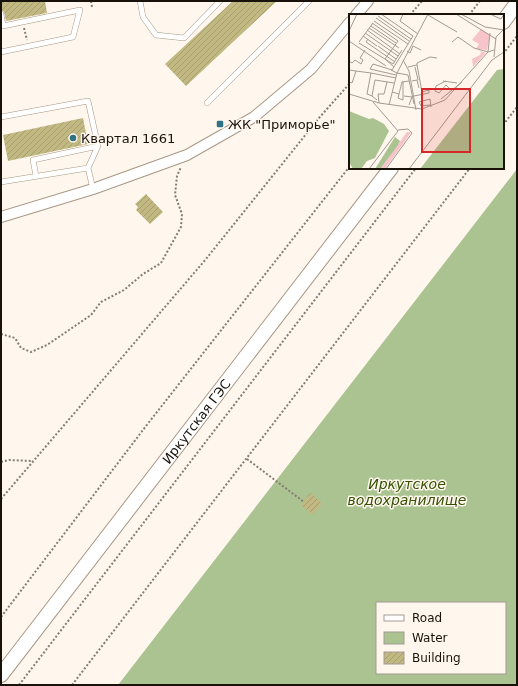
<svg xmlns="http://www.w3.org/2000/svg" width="518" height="686" font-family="'DejaVu Sans',sans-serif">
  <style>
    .water { fill: #aac391; fill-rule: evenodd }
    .building { fill: url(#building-hatch) }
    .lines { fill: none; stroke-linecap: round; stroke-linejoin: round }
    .service-casing { stroke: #a99784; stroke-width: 6 }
    .minor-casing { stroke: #a99784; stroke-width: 12 }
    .secondary-casing { stroke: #a99784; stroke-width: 16 }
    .path { stroke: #837c74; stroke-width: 2; stroke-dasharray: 2 2; stroke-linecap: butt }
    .service { stroke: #fff; stroke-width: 5 }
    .minor { stroke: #fff; stroke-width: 10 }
    .secondary { stroke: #fff; stroke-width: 14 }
    .poi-dot { fill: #307284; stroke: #fff7ee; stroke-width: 1.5 }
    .labels { text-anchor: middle; stroke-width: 3; stroke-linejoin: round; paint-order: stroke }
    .poi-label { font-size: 13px; fill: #18120b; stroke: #fff7ee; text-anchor: start }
    .street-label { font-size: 13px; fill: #18120b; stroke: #fff7ee }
    .water-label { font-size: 14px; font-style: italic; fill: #335003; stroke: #fff7ee }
    .inset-road { fill: none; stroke: #a39b93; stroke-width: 1 }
    .view { fill: #d62828; fill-opacity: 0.15; stroke: #d62828; stroke-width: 2 }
    .inset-edge { fill: none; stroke: #18120b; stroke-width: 2 }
  </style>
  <defs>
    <pattern id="building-hatch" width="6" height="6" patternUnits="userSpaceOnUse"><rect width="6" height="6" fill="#c2b982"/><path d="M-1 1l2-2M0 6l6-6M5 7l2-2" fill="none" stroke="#a69e6f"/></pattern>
  </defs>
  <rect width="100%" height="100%" fill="#fff7ee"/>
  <path class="water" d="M 517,169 L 517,685 L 118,685 ZM 377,603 L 505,603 L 505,673 L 377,673 Z"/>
  <path class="building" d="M 1,1 L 45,1 L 47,13 L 6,21 L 4,12 L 1,10 Z
    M 233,1 L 277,1 L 186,86 L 165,64 Z
    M 83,118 L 88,144 L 8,161 L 3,135 Z
    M 146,194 L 163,212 L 150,224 L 136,210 L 138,207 L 135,204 Z
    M 310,493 L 322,503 L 313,515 L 301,505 Z"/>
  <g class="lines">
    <defs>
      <path id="service" d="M 140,1 L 143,17 L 156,35 L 184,38 L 220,1
        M 1,14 L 3,26 L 80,10 L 73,37 L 1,52
        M 207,103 L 309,1
        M 1,117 L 88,101 L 98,146 L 88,168 L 93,189
        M 36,176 L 33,160 L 98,146
        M 1,182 L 88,168"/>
      <path id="minor" d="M 356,15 L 368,1
        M 1,217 L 93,189 L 187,155 L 254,117 L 311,69 L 350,22"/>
      <g id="secondary">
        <path d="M 503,22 L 517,3"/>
        <path id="s1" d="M 1,675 L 391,168"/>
      </g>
    </defs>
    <use href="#service" class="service-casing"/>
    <use href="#minor" class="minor-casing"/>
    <use href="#secondary" class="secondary-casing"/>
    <path class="path" d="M 91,1 L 92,7
      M 410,15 L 422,1
      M 469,15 L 480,1
      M 24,28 L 27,40
      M 503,54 L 517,36
      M 503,125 L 517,107
      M 1,334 L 15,338 L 21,348 L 31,352 L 47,345 L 91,315 L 101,302 L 124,290 L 143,274 L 161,263 L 181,227 L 182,214 L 175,195 L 177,176 L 181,167
      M 247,459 L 304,502
      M 1,462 L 9,460 L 33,461
      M 1,499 L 206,259 L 319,118 L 350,83
      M 1,617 L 146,426 L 350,166
      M 19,685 L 416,168
      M 72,685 L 470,168"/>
    <use href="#service" class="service"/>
    <use href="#minor" class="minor"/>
    <use href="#secondary" class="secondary"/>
  </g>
  <g class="poi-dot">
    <rect x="216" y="120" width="8" height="8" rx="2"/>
    <circle cx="73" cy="138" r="4"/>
  </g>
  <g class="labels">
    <g class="poi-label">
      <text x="228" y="129">ЖК "Приморье"</text>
      <text x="81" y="143">Квартал 1661</text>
    </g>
    <g class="street-label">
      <text dy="5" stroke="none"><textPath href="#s1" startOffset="320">Иркутская ГЭС</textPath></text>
    </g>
    <g class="water-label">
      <text x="407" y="489">Иркутское<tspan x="407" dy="16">водохранилище</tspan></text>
    </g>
  </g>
  <g transform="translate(349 14)">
    <rect width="155" height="155" fill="#fff7ee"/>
    <path d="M 132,15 L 141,21 L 138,36 L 127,35 L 130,30 L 123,26 ZM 129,36 L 137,39 L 124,53 L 123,45 L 131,41 L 132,38 ZM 58,118 L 62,118 L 54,130 L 36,155 L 31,155 Z" fill="#f6c4ca"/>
    <path d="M 155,55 L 155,155 L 71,155 L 148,56 ZM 0,97 L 20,105 L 24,104 L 35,110 L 40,117 L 26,144 L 18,147 L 12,155 L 4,155 L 0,148 ZM 46,123 L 51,127 L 49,131 L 31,155 L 26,155 Z" fill="#aac391"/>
    <path class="inset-road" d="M 32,0 L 64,22 L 43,56 L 24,50 L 21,55 L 47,61M 54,0 L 51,7 L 69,20M 107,0 L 147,25M 112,0 L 136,13 L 155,16M 79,1 L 108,18M 143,1 L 152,5 L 155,0M 29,2 L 62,25M 27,4 L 60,27M 25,7 L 59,30M 23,9 L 49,27 L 36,45 L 45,53M 22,12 L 47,29M 20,14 L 50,34M 18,16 L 51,40M 0,17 L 8,0M 16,19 L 49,42M 14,22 L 28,32M 19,25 L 17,28 L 46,48M 0,27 L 37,52M 10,28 L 24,9M 103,28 L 109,23 L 125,34 L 139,38 L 141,19M 10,29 L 44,50 L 53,36M 29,32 L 47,45M 58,37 L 61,39 L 64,32 L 72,36M 145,43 L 147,23 L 154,16M 54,46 L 60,57 L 67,96M 0,47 L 3,49 L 6,46 L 12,50 L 14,46 L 11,44 L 16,36M 68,51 L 68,49 L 81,43 L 88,44M 59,53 L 68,51 L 73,78 L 80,76M 66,53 L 69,66M 0,56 L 7,57 L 3,69 L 0,68M 42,56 L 48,59 L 79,0M 7,57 L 22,59M 63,67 L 68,66 L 70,74M 94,67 L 108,69M 97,67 L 87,72 L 86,77 L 90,79 L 97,71 L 101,75M 43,78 L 50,80 L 53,68 L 60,67M 0,80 L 30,89 L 73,95 L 96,86 L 139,38 L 145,36M 50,80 L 49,84 L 54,86 L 54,67M 23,82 L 18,80 L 22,59 L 47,64M 55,82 L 63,83 L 60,91M 65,82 L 80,79 L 80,76M 92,85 L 113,68M 28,86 L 23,82 L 26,66 L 45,69M 30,89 L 29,80 L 35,80 L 38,68M 40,91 L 48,59 L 59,61 L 65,90M 81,91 L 72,92 L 70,88 L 81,85 L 82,93M 20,155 L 49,117 L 24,88M 37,155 L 63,119 L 59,115 L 49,116M 60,155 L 143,46 L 155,38"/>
    <path class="view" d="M 73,75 L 121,75 L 121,138 L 73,138 Z"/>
    <rect width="155" height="155" class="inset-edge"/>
  </g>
  <rect width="518" height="686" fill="none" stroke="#18120b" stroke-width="4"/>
  <rect x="376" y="602" width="130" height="72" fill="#fff7ee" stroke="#a39b93"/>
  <rect x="384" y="615" width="20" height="6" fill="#ffffff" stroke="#a39b93"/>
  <text x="412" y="622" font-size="12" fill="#18120b">Road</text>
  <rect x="384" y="632" width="20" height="12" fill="#aac391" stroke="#a39b93"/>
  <text x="412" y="642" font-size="12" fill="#18120b">Water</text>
  <rect x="384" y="652" width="20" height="12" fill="url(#building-hatch)" stroke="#a39b93"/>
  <text x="412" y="662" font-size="12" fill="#18120b">Building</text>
</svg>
